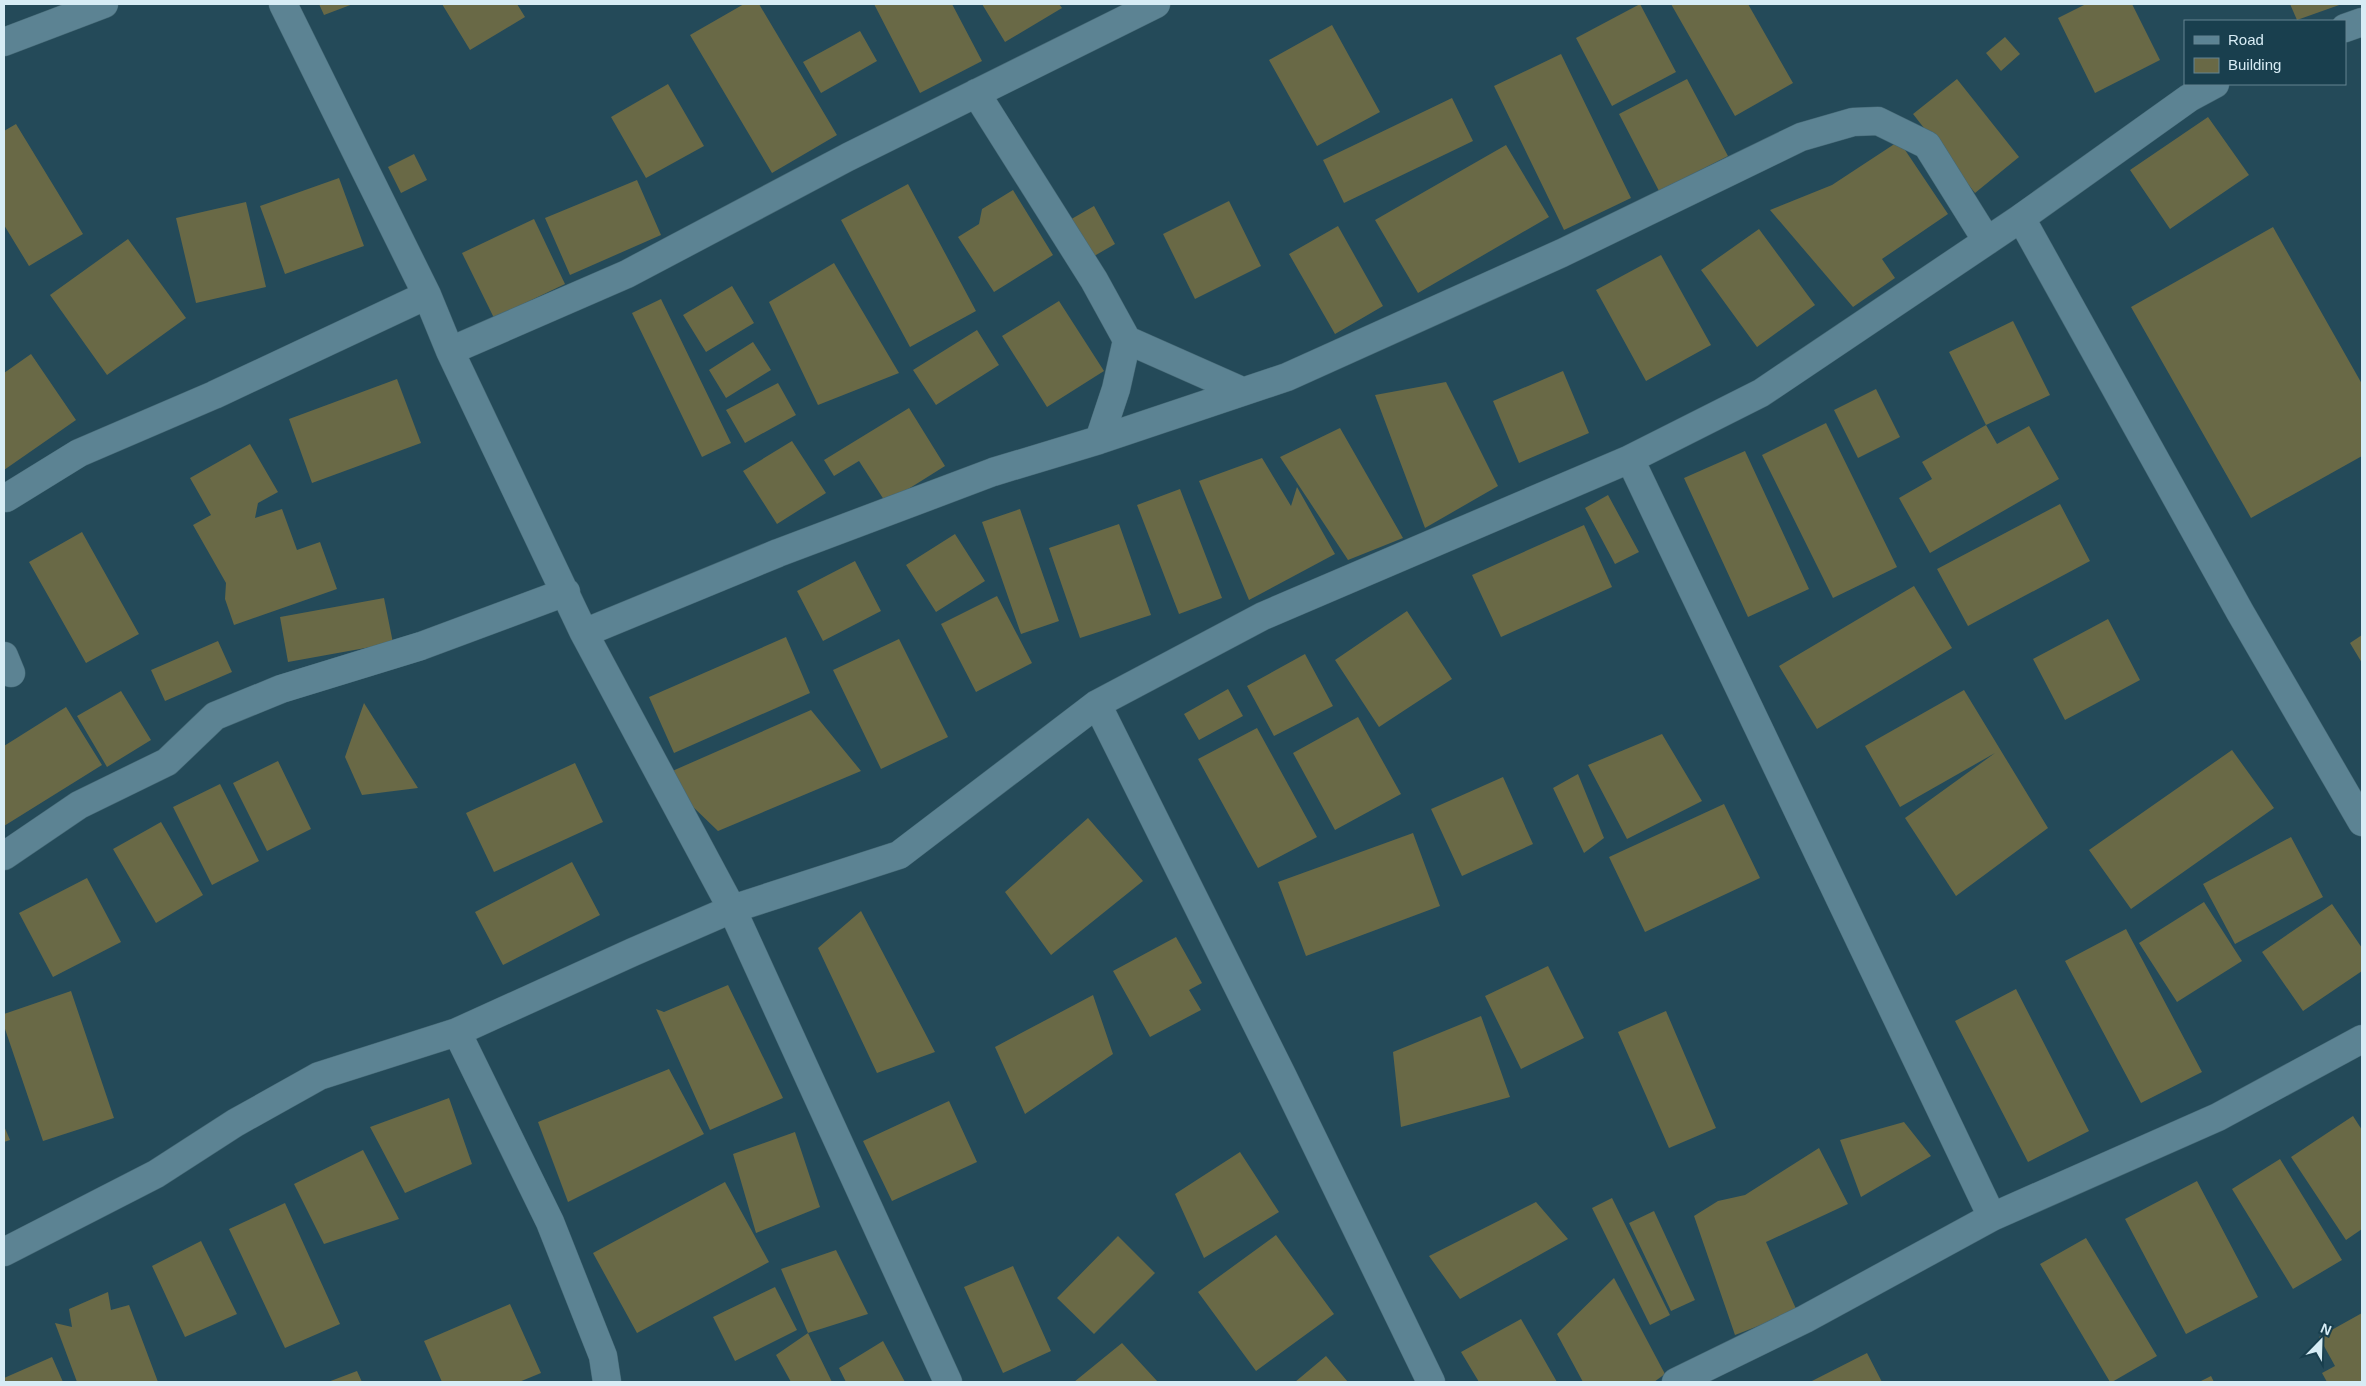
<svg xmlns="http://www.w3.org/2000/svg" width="2366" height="1386" font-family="Helvetica,sans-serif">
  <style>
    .building { fill: #696946 }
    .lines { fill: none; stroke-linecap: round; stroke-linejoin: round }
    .street-casing { stroke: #456875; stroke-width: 29 }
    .street { stroke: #5c8393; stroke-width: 28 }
  </style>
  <rect width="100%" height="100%" fill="#244a59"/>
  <path class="building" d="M 319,4 L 353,4 L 324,15 Z
    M 442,4 L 517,4 L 525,17 L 470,50 Z
    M 744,4 L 759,4 L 837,135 L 772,173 L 690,35 Z
    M 874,4 L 952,4 L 982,61 L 920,93 Z
    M 982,4 L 1059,4 L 1062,8 L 1005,42 Z
    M 1640,4 L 1676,72 L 1612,106 L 1576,38 Z
    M 1671,4 L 1748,4 L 1793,83 L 1735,116 Z
    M 2086,4 L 2132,4 L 2160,60 L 2095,93 L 2058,18 Z
    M 2290,4 L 2342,4 L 2297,20 Z
    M 1332,25 L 1380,112 L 1317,146 L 1269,60 Z
    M 860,31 L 877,61 L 821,93 L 803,62 Z
    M 2005,37 L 2020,54 L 2001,71 L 1986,53 Z
    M 1561,54 L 1631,198 L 1564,230 L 1494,86 Z
    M 1687,79 L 1728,156 L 1659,191 L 1619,114 Z
    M 1957,79 L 2019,157 L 1975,193 L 1913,114 Z
    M 668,84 L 704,146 L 646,178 L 611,117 Z
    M 1452,98 L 1473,141 L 1344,203 L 1323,160 Z
    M 2208,117 L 2249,175 L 2170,229 L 2130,170 Z
    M 16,124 L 83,234 L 29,266 L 4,225 L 4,131 Z
    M 1899,141 L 1948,214 L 1882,259 L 1895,278 L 1853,307 L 1770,210 L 1832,185 Z
    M 1506,145 L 1549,217 L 1418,293 L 1375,220 Z
    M 414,154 L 427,180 L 401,193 L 388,167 Z
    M 339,178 L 364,246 L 285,274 L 260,206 Z
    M 637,180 L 661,235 L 570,275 L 545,218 Z
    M 908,184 L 976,311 L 910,347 L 841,220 Z
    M 1013,190 L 1053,255 L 994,292 L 958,237 L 979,224 L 982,209 Z
    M 1229,201 L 1261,266 L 1195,299 L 1163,234 Z
    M 246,202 L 266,287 L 196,303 L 176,218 Z
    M 1094,206 L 1115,244 L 1089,259 L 1068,221 Z
    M 534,219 L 565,284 L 494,318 L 462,253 Z
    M 1338,226 L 1383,306 L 1335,334 L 1289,254 Z
    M 2273,227 L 2362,384 L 2362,456 L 2251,518 L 2131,307 Z
    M 1759,229 L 1815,305 L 1757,347 L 1701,270 Z
    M 128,239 L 186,318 L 107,375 L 50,295 Z
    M 1661,255 L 1711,345 L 1646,381 L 1596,290 Z
    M 834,263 L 899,373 L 818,405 L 769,302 Z
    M 732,286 L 754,323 L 706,352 L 683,315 Z
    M 661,299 L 731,443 L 702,457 L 632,313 Z
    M 1059,301 L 1104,371 L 1047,407 L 1002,336 Z
    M 2013,321 L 2050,395 L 1986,425 L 1949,352 Z
    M 977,330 L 999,365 L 936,405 L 913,370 Z
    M 753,342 L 771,370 L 726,398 L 709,370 Z
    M 31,354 L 76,420 L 4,470 L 4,373 Z
    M 1563,371 L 1589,433 L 1519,463 L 1493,401 Z
    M 397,379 L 421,443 L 312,483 L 289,419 Z
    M 1446,382 L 1498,486 L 1425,528 L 1375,395 Z
    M 778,383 L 796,415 L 745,443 L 726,410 Z
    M 1876,389 L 1900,437 L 1858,458 L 1834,410 Z
    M 909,408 L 945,466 L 886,503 L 859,461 L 834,476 L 824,460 Z
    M 1826,423 L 1897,567 L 1833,598 L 1762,455 Z
    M 1986,425 L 1997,444 L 2029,426 L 2059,479 L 1930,553 L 1899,498 L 1932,479 L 1922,462 Z
    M 1340,428 L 1403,538 L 1348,560 L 1280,457 Z
    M 792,441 L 826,493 L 777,524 L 743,471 Z
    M 250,444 L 278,492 L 258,503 L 255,518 L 282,509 L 297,550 L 320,542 L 337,589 L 234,625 L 225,599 L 226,583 L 193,525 L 211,515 L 190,478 Z
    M 1745,451 L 1809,589 L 1748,617 L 1684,478 Z
    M 1262,458 L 1291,506 L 1297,487 L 1335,554 L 1249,600 L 1199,481 Z
    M 1180,489 L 1222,598 L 1179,614 L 1137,505 Z
    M 1608,495 L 1639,552 L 1615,564 L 1585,508 Z
    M 2060,504 L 2090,561 L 1968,626 L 1937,569 Z
    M 1020,509 L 1059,621 L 1021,634 L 982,522 Z
    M 1119,524 L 1151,615 L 1080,638 L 1049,548 Z
    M 1584,525 L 1612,587 L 1501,637 L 1472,575 Z
    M 82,532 L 139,634 L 86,663 L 29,562 Z
    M 955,534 L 985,581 L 936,612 L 906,565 Z
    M 855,561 L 881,611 L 823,641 L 797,591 Z
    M 1914,586 L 1952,648 L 1817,729 L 1779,666 Z
    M 997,596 L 1032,663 L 976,692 L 941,624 Z
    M 384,598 L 393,643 L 288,662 L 280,617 Z
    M 1407,611 L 1452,679 L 1379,727 L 1335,660 Z
    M 2108,619 L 2140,680 L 2065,720 L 2033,659 Z
    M 2362,635 L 2362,663 L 2350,643 Z
    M 786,637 L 810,693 L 674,753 L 649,697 Z
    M 899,639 L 948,737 L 881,769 L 833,670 Z
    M 218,641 L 232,672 L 165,701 L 151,670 Z
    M 1305,654 L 1333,706 L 1274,736 L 1247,686 Z
    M 1228,689 L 1243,716 L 1199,740 L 1184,714 Z
    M 1964,690 L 2048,828 L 1956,896 L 1905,818 L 1995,753 L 1900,807 L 1865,746 Z
    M 121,691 L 151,740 L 107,767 L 77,716 Z
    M 364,703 L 418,788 L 362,795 L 345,757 Z
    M 66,707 L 102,765 L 4,826 L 4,746 Z
    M 811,710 L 861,771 L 718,831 L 661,776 Z
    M 1358,717 L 1401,794 L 1335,830 L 1293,753 Z
    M 1257,728 L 1317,837 L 1258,868 L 1198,759 Z
    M 1662,734 L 1702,801 L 1627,839 L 1588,765 Z
    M 2232,750 L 2274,808 L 2131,909 L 2089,850 Z
    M 278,761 L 311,829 L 267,851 L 233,783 Z
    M 575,763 L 603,822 L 494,872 L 466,813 Z
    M 1578,774 L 1604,838 L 1584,853 L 1553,788 Z
    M 1503,777 L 1533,844 L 1462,876 L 1431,809 Z
    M 220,784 L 259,861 L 212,885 L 173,807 Z
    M 1724,804 L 1760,878 L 1645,932 L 1609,857 Z
    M 1088,818 L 1143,881 L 1051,955 L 1005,892 Z
    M 161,822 L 203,895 L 156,923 L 113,849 Z
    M 1413,833 L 1440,906 L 1306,956 L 1278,882 Z
    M 2291,837 L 2323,897 L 2235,944 L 2203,884 Z
    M 572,862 L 600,915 L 503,965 L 475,912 Z
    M 87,878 L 121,942 L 53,977 L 19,913 Z
    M 2204,902 L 2242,961 L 2177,1002 L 2139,943 Z
    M 2332,904 L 2362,948 L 2362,971 L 2303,1011 L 2262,952 Z
    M 861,911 L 935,1052 L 877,1073 L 818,948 Z
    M 2126,929 L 2202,1072 L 2141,1103 L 2065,961 Z
    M 1176,937 L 1202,983 L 1189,990 L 1201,1010 L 1150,1037 L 1113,971 Z
    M 1548,966 L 1584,1038 L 1521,1069 L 1485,996 Z
    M 728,985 L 783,1098 L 710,1130 L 656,1009 L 664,1012 Z
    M 2016,989 L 2089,1131 L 2028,1162 L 1955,1021 Z
    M 71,991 L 114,1118 L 43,1141 L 4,1026 L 4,1014 Z
    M 1093,995 L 1113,1054 L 1025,1114 L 995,1047 Z
    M 1666,1011 L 1716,1128 L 1669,1148 L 1618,1032 Z
    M 1481,1016 L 1510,1097 L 1401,1127 L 1393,1052 Z
    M 669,1069 L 704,1134 L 568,1202 L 538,1122 Z
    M 449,1098 L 472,1164 L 405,1193 L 370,1127 Z
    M 949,1101 L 977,1162 L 892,1201 L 863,1141 Z
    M 2353,1116 L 2362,1130 L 2362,1229 L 2346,1240 L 2291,1157 Z
    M 1904,1122 L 1931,1156 L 1861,1197 L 1840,1140 Z
    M 4,1126 L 10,1140 L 4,1142 Z
    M 795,1132 L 820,1207 L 756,1233 L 733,1154 Z
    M 1819,1148 L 1848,1204 L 1766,1242 L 1797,1311 L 1735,1335 L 1694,1216 L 1718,1201 L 1745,1195 Z
    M 363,1150 L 399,1219 L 324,1244 L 294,1184 Z
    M 1240,1152 L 1279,1212 L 1204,1258 L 1175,1194 Z
    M 2280,1159 L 2342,1260 L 2293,1289 L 2232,1189 Z
    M 2197,1181 L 2258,1297 L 2186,1334 L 2125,1219 Z
    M 725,1182 L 769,1262 L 637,1333 L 593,1253 Z
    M 1612,1198 L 1670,1315 L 1650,1325 L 1592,1208 Z
    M 1536,1202 L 1568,1239 L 1460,1299 L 1429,1256 Z
    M 285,1203 L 340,1324 L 285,1348 L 229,1229 Z
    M 1654,1211 L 1695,1300 L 1671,1311 L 1629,1223 Z
    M 1276,1235 L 1334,1314 L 1256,1371 L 1198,1292 Z
    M 1118,1236 L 1155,1273 L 1094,1334 L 1057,1298 Z
    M 2086,1238 L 2157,1356 L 2112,1382 L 2110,1382 L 2040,1264 Z
    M 201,1241 L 237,1314 L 185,1337 L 152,1266 Z
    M 836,1250 L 868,1314 L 808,1333 L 781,1269 Z
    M 1013,1266 L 1051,1351 L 1003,1373 L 964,1287 Z
    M 1614,1278 L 1665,1374 L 1654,1382 L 1583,1382 L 1557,1334 Z
    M 775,1287 L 797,1330 L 735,1361 L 713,1317 Z
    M 108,1292 L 111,1310 L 129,1305 L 158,1382 L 77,1382 L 55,1323 L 72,1327 L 69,1309 Z
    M 510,1304 L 541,1373 L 519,1382 L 442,1382 L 424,1341 Z
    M 2362,1313 L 2362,1382 L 2327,1382 L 2322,1373 L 2335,1366 L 2319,1337 Z
    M 1521,1319 L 1557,1382 L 1479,1382 L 1461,1352 Z
    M 808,1333 L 832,1382 L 791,1382 L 776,1355 Z
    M 883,1341 L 905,1382 L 846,1382 L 839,1368 Z
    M 1122,1343 L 1158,1382 L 1074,1382 Z
    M 1867,1353 L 1882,1382 L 1810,1382 Z
    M 1326,1356 L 1348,1382 L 1295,1382 Z
    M 52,1357 L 63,1382 L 6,1382 L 4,1378 Z
    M 357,1371 L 362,1382 L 328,1382 Z
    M 2211,1376 L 2214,1382 L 2199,1382 Z"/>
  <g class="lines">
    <defs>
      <path id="street" d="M 283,4 L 427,295 L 450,351 L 584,633 L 732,909 L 948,1382
        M 2345,28 L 2362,22
        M 4,42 L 104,4
        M 976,93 L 1094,280 L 1127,340 L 1242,391
        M 2021,218 L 2240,612 L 2362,822
        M 450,351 L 627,274 L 848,157 L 1156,4
        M 1099,440 L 1116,389 L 1127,340
        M 1630,459 L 1992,1217
        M 6,498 L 79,453 L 214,395 L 427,295
        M 584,633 L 778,553 L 993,472 L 1099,440 L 1287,377 L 1562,253 L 1801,137 L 1853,122 L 1878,121 L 1927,145 L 1987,241
        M 4,656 L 11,673
        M 1097,704 L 1282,1075 L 1431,1382
        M 4,856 L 79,805 L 167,762 L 215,716 L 281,689 L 421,646 L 566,592
        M 457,1032 L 550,1222 L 603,1356 L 607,1382
        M 4,1252 L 156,1174 L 235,1123 L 319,1076 L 457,1032 L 633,952 L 732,909 L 899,855 L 1097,704 L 1263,616 L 1630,459 L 1761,393 L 2021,218 L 2189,98 L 2215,84
        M 1676,1382 L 1805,1319 L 1992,1217 L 2218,1117 L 2362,1039"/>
    </defs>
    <use href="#street" class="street-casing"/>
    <use href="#street" class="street"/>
  </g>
  <rect width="2366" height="1386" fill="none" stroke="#d7ecf5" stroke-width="10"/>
  <rect x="2184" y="20" width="162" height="65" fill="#193f4e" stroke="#658491"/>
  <rect x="2194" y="36" width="25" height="8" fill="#5c8393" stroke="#658491"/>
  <text x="2228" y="45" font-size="15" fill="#d7ecf5">Road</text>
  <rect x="2194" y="58" width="25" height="15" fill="#696946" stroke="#658491"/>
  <text x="2228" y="70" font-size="15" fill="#d7ecf5">Building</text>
  <g transform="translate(2321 1341) rotate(23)" stroke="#193f4e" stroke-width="4" paint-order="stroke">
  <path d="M0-4L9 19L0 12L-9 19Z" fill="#d7ecf5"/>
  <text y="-8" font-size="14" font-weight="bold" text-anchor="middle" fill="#d7ecf5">N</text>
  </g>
</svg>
